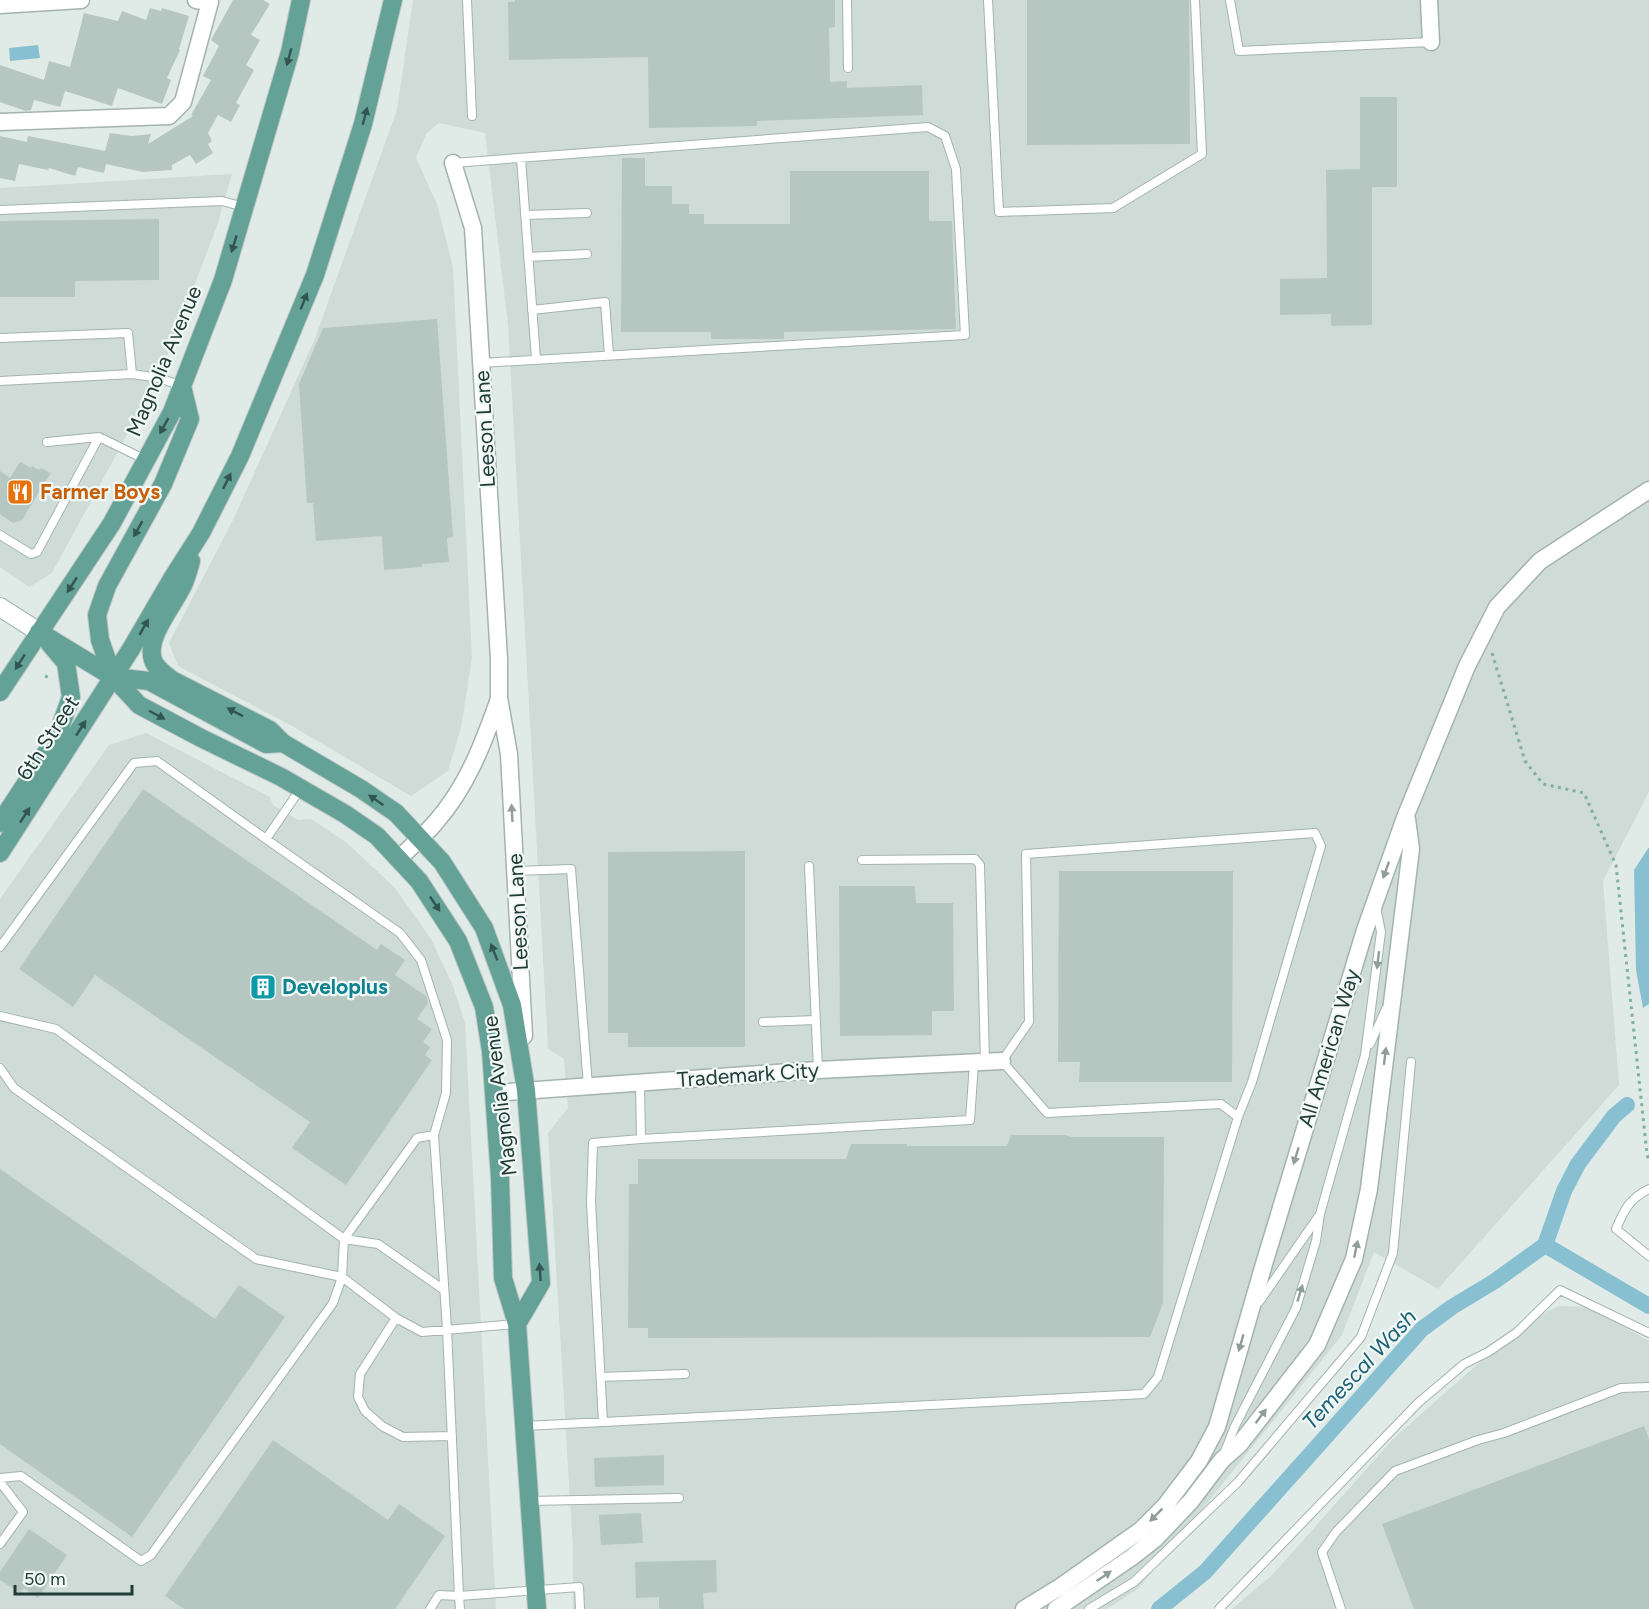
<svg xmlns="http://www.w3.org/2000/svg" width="1649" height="1609" font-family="Figtree,sans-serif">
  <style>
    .built { fill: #cfdbd6 }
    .water { fill: #88c0d1 }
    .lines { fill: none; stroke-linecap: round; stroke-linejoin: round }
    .canal { stroke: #88c0d1; stroke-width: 16 }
    .building { fill: #b6c6c1 }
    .service-casing { stroke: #a3b3af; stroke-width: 10 }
    .minor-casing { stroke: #a3b3af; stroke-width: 19 }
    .secondary-casing { stroke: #9fb7b0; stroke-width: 20 }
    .primary-casing { stroke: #c1c8c7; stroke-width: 20 }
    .path { stroke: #80afa4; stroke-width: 3; stroke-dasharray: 3 4.5; stroke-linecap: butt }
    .service { stroke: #fff; stroke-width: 8 }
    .minor { stroke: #fff; stroke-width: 16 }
    .secondary { stroke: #fff; stroke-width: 18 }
    .primary { stroke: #64a197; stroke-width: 18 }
    .oneway { fill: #32554f }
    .oneway2 { fill: #909e9b }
    .labels { text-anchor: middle; stroke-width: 4.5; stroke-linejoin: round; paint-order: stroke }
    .street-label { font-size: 21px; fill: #213c37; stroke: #f1f8f5 }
    .food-label { font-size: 21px; font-weight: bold; fill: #c56008; stroke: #f1f8f5; text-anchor: start }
    .culture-label { font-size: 21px; font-weight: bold; fill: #0d838f; stroke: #f1f8f5; text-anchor: start }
    .water-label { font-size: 22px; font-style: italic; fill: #1b6178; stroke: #f1f8f5 }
  </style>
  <rect width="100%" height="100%" fill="#e0ebe7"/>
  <path class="built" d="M 413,0 L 1649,0 L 1649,792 L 1603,881 L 1619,1085 L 1438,1289 L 1374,1252 L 1342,1335 L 1139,1588 L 1107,1609 L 573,1609 L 573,1550 L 548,1133 L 568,1108 L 564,1059 L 548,1049 L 508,325 L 485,133 L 439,123 L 426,134 L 416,158 L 437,204 L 453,267 L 472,658 L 461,728 L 448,771 L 411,796 L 292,726 L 178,666 L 169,643 L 233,520 L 314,341 L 397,110 Z
    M 232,174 L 217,226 L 169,352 L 140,411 L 52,573 L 29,587 L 0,567 L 0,188 Z
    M 146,733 L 270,797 L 273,805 L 298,820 L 311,819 L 347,843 L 395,888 L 431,939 L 453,986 L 465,1023 L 496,1609 L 0,1609 L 0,899 L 109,745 Z
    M 1559,1306 L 1590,1307 L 1649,1341 L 1649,1609 L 1232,1609 L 1274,1573 L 1393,1439 L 1480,1362 L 1513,1341 L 1528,1324 L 1548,1311 Z"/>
  <path class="water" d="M 38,45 L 40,58 L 10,61 L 9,48 Z
    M 1649,847 L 1649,1004 L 1643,1008 L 1636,970 L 1634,870 Z"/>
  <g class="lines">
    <path class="canal" d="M 1545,1245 L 1649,1306
      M 1159,1609 L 1205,1572 L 1422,1329 L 1452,1307 L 1495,1281 L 1545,1245 L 1564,1191 L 1578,1164 L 1614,1116 L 1627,1105"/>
  </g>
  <path class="building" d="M 233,0 L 263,0 L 270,4 L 251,35 L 260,40 L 246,65 L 254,70 L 236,103 L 240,105 L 231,122 L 218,115 L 208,133 L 212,141 L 208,144 L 213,153 L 196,164 L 190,155 L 172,165 L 172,170 L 143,172 L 106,164 L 104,173 L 78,167 L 75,176 L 49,168 L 48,170 L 19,164 L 15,181 L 0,178 L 0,136 L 27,142 L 28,136 L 105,151 L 110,133 L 132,136 L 151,134 L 148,144 L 193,116 L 191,115 L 211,80 L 203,76 L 219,46 L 211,40 Z
    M 515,0 L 835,0 L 835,27 L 829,28 L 830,82 L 847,81 L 847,88 L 922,85 L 923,115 L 757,121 L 757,126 L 649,128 L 648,57 L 509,60 L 508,2 L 515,2 Z
    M 1027,0 L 1189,0 L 1190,144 L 1027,145 Z
    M 150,8 L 161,11 L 162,8 L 189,16 L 179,49 L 180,50 L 167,78 L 171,80 L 162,104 L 118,88 L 112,106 L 65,91 L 60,107 L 34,100 L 31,110 L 26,111 L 0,102 L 0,65 L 44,80 L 49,61 L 70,67 L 84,13 L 118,21 L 122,11 L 146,20 Z
    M 1360,97 L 1397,97 L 1397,187 L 1372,187 L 1372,325 L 1331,326 L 1331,314 L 1280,315 L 1280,279 L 1327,278 L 1326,170 L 1360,169 Z
    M 622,158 L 645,158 L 645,186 L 672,186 L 672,204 L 689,204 L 689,214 L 704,214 L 704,224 L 790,224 L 790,171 L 929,171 L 929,221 L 952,221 L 956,329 L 784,332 L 784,339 L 711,339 L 711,332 L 621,332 Z
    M 159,219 L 159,280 L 75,281 L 75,297 L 0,297 L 0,221 Z
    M 437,319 L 453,537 L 447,538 L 449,562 L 422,564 L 422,567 L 384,570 L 382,536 L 316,541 L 313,503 L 307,503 L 299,384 L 323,328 Z
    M 20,462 L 31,468 L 32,466 L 39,470 L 41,468 L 51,473 L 22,520 L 13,523 L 0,514 L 0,471 L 10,478 Z
    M 143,789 L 377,950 L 381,944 L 405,960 L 395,975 L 426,996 L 428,1003 L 417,1019 L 432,1029 L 423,1042 L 430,1047 L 425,1055 L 432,1060 L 346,1185 L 292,1148 L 310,1122 L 95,975 L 73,1007 L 19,969 Z
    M 745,851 L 745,1047 L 628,1047 L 628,1033 L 608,1033 L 608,852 Z
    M 1059,871 L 1233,871 L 1232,1082 L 1079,1082 L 1080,1062 L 1058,1062 Z
    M 839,886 L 915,886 L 916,903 L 953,903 L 954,1011 L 932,1011 L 932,1035 L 840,1036 Z
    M 1011,1135 L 1065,1135 L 1072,1137 L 1164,1137 L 1163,1303 L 1150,1337 L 648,1338 L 648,1328 L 628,1328 L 629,1184 L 638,1184 L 638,1159 L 846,1159 L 851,1144 L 907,1144 L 907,1146 L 1007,1146 Z
    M 0,1169 L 215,1319 L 239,1285 L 285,1317 L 132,1537 L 0,1444 Z
    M 1644,1426 L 1649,1439 L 1649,1609 L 1414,1609 L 1382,1524 Z
    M 273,1440 L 388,1520 L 399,1504 L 445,1536 L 395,1609 L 184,1609 L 165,1596 Z
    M 664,1455 L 664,1485 L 595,1487 L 594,1458 Z
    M 641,1513 L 643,1543 L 601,1545 L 599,1515 Z
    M 29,1529 L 67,1555 L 38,1598 L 24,1588 L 20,1593 L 0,1580 L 0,1572 Z
    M 716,1560 L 717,1592 L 703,1593 L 704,1609 L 659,1609 L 659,1597 L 636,1598 L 635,1562 Z"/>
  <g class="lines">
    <defs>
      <path id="service" d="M 467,0 L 472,116
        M 847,0 L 848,68
        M 988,0 L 999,212 L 1113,208 L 1202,154 L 1195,0
        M 1230,0 L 1239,51 L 1431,42
        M 521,158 L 536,359
        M 453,163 L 928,127 L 945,136 L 956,169 L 965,335 L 481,363
        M 0,210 L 222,201 L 244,207
        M 525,215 L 587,213
        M 528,257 L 587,254
        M 532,310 L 605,302 L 609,355
        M 0,338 L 128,333 L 132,374
        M 0,381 L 132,374 L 159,378 L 182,386
        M 47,442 L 99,437
        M 0,535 L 31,554 L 37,552 L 99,437 L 146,460
        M 266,839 L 400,933 L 421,960 L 447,1040 L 446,1093 L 434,1135 L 447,1329 L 459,1596 L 579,1587 L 580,1609
        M 862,860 L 975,859 L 980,865 L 985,1062
        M 809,866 L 818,1070
        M 516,871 L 571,869 L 588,1086
        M 0,947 L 134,763 L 157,761 L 266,839 L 301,788
        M 0,1016 L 56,1029 L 344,1239 L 342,1277 L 396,1318 L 422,1332 L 517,1324
        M 763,1022 L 816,1020
        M 1370,1044 L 1386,1009
        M 0,1068 L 14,1088 L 256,1259 L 342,1277 L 333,1303 L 151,1555 L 141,1561 L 21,1476 L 0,1478
        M 434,1135 L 417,1138 L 344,1239 L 378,1244 L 444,1290
        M 641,1139 L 970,1120 L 974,1063
        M 1649,1189 C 1630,1198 1624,1210 1616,1229 L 1649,1256
        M 1259,1302 L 1318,1217
        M 396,1318 L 360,1374 L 358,1397 L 365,1411 L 382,1426 L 403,1437 L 452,1436
        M 601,1377 L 685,1374
        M 603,1422 L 591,1202 L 593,1143 L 641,1139 L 640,1083
        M 525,1426 L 1144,1394 L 1158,1377 L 1238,1117 L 1221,1104 L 1047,1113 L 1002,1061 L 1029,1022 L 1026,854 L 1315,833 L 1321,846 L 1252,1082 L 1238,1117
        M 1224,1454 L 1235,1426 L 1296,1308 L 1316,1241 L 1320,1214 L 1365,1055 L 1381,932 L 1376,907
        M 0,1482 L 23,1512 L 0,1544
        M 530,1501 L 679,1498
        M 430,1609 L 439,1595 L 459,1596 L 460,1609
        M 1089,1609 L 1134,1582 L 1238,1482 L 1361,1337 L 1393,1253 L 1411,1062
        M 1219,1609 L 1418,1403 L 1464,1364 L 1488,1352 L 1516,1333 L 1560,1290 L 1649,1333
        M 1341,1609 L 1322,1552 L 1336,1532 L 1395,1471 L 1478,1440 L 1504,1433 L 1621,1388 L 1649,1387"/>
      <path id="minor" d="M 1429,0 L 1431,42
        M 0,5 L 81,0
        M 0,122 L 169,116 L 183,102 L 210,2 L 196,0
        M 453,163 L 473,228 L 499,659 L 499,698 L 509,754 L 524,1036
        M 398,859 C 411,847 424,836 435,823 C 467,787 483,744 499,699
        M 495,1093 L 818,1070 L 1002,1061
        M 1024,1609 L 1060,1587 L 1141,1530 L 1165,1506 L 1199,1461 L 1217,1427 L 1264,1264 L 1365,930 L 1406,815 L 1467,666 L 1497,607 L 1540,561 L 1649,490
        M 1056,1609 L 1132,1557 L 1155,1539 L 1191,1501 L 1222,1460 L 1239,1445 L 1317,1345 L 1354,1259 L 1369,1189 L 1411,849 L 1407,819"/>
      <path id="secondary" d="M 0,607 L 39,632"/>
      <path id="primary" d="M 191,561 C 189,568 187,576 184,583 C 175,604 145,637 153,660 C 156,669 165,674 172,680 L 270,730 L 283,743
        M 39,632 L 113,677 L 139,705 L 201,738 L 281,777 L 345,814 L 377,836 L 419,881 L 458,941 L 484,1007 L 491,1051 L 500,1178 L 503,1278 L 517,1324 L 537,1609
        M 113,677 L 149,681 L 266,744 L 283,743 L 361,789 L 396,813 L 442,862 L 484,928 L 512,1005 L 526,1090 L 541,1283 L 517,1324
        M 113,677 L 100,640 L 97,615 L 107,586 L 163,484 L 190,419 L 182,386
        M 0,692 L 112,523 L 172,412 L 223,280 L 290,52 L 301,0
        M 0,823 L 57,736 L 71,697 L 66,663 L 50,644
        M 0,853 L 131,649 L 173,577 L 201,533 L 240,456 L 315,275 L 363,124 L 393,0"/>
    </defs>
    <use href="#service" class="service-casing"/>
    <use href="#minor" class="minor-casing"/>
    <use href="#secondary" class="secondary-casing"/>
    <use href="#primary" class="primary-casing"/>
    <path class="path" d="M 1492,653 L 1525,761 L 1543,784 L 1584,793 L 1616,865 L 1647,1154 L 1649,1162
      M 45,676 L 52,679"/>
    <use href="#service" class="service"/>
    <use href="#minor" class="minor"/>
    <use href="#secondary" class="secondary"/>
    <use href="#primary" class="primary"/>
  </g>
  <defs><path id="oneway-solid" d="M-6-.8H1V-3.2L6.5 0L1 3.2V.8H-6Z" transform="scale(1.5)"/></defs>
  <g class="oneway">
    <use href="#oneway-solid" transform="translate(289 57) rotate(105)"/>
    <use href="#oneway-solid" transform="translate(365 116) rotate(-75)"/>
    <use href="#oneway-solid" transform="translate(234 244) rotate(107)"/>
    <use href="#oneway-solid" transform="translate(304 301) rotate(-68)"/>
    <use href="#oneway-solid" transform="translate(164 426) rotate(119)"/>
    <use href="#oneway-solid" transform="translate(227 481) rotate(-64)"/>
    <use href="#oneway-solid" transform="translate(138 529) rotate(119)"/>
    <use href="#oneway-solid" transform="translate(72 585) rotate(123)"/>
    <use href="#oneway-solid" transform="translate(144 627) rotate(-60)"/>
    <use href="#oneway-solid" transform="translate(20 662) rotate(122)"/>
    <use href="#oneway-solid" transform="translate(235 712) rotate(-153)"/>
    <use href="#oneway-solid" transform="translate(157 715) rotate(28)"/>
    <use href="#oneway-solid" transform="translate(81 728) rotate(-57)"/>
    <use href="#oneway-solid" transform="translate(376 800) rotate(-145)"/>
    <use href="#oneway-solid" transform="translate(25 815) rotate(-57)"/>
    <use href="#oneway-solid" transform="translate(435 904) rotate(56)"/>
    <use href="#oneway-solid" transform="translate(494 952) rotate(-112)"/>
    <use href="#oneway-solid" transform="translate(540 1272) rotate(-94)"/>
  </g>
  <g class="oneway2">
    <use href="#oneway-solid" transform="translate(512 813) rotate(-93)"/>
    <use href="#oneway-solid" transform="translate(1386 870) rotate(110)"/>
    <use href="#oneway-solid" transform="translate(1378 960) rotate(97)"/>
    <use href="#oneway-solid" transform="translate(1385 1056) rotate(-83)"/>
    <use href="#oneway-solid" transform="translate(1296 1156) rotate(107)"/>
    <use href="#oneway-solid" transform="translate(1356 1249) rotate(-78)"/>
    <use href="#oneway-solid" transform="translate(1300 1293) rotate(-73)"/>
    <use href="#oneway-solid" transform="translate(1241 1343) rotate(106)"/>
    <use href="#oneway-solid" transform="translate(1261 1416) rotate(-53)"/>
    <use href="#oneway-solid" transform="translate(1156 1515) rotate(135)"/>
    <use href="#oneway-solid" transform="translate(1104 1576) rotate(-34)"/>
  </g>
  <defs>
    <symbol id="restaurant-square" viewBox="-11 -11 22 22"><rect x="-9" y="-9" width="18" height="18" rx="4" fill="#e8710a" stroke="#f1f8f5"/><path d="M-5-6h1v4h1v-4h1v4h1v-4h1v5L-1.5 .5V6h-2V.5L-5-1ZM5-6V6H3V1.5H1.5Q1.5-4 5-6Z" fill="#fff"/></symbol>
    <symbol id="building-square" viewBox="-11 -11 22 22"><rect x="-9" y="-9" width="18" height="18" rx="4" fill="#0f9aa8" stroke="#f1f8f5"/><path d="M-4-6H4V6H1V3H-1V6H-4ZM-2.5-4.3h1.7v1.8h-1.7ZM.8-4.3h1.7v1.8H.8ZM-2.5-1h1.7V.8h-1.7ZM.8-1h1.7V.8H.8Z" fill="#fff"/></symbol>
  </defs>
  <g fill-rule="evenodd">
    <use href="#restaurant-square" x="5" y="477" width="30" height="30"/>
    <use href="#building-square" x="248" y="972" width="30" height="30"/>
  </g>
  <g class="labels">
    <g class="street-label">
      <text transform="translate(164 361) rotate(-67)" y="7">Magnolia Avenue</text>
      <text transform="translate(485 429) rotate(-93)" y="7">Leeson Lane</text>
      <text transform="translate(48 738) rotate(-57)" y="7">6th Street</text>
      <text transform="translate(518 912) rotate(-93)" y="7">Leeson Lane</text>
      <text transform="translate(1329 1048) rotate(-73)" y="7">All American Way</text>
      <text transform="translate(748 1075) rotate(-4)" y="7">Trademark City</text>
      <text transform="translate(500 1096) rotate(-97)" y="7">Magnolia Avenue</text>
    </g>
    <g class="food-label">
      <text x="40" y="499">Farmer Boys</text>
    </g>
    <g class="culture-label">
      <text x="282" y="994">Developlus</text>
    </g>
    <g class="water-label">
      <text transform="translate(1359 1369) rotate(-47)" y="8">Temescal Wash</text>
    </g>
  </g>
  <path d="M15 1585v9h117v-9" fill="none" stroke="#213c37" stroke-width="3"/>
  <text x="24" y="1585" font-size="18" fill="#213c37" stroke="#f1f8f5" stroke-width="4.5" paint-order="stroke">50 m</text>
</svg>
